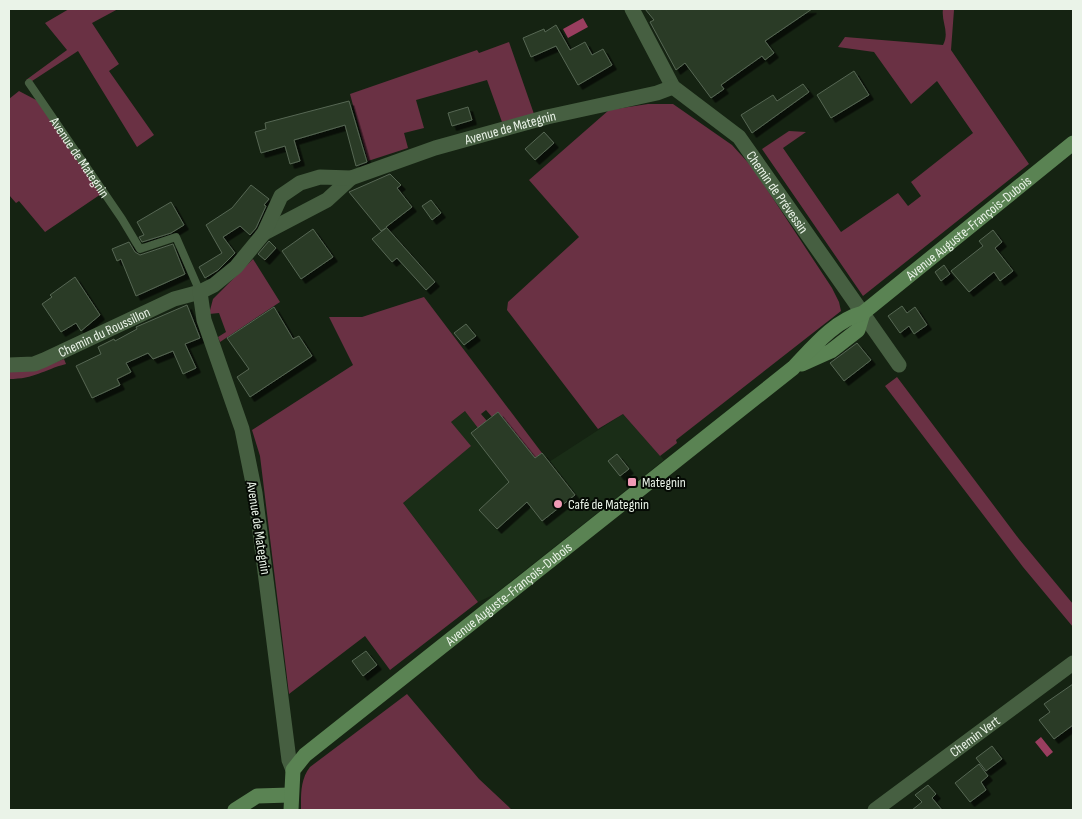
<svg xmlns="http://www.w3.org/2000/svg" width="1082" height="819" font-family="'Sofia Sans Condensed',sans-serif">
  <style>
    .built { fill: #1a2d17 }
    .green { fill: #6a3144 }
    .water { fill: #993e5f }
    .building { fill: #2a3a27; stroke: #566753; filter: url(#shadow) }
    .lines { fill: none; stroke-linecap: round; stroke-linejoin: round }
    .lane { stroke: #465f41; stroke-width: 8 }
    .street { stroke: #465f41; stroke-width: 15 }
    .secondary { stroke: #5a8353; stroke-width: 15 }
    .poi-dot { fill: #f09ab5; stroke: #050a04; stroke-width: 2 }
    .labels { text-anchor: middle; stroke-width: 4; stroke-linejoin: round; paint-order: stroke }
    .street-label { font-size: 14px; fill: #eaf3e8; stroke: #050a04 }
    .poi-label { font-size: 14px; fill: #eaf3e8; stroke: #050a04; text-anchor: start }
  </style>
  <defs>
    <filter id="shadow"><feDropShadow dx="4.5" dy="4.5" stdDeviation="0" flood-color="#0009"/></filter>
  </defs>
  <rect width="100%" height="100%" fill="#152312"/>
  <path class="built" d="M465,411L487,421L498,412L534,458L542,453L549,462L623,414L664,460L495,594L478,602L403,503L470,446L450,423Z"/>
  <path class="green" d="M69,9H118L92,23L119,64L109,71L154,135L137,147L78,51L29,83L26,80L67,50L45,23Z
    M943,9L954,10L951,50L1029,164L863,296L762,149L789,131L806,132L783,148L841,232L898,193L908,206L921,196L911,182L973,133L937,81L911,104L874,52L838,47L845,37L943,45C950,32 941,22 943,9Z
    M509,42L534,114L502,122L487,80L416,100L424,128L404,133L408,148L368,161L350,94L477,50L479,53Z
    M19,91L38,101L101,194L45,232L19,201L16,203L9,195V99Z
    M648,104H673L732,145L753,168L832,288L839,302L841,311L676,440L677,443L660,456L623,414L598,429L507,310L508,302L579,237L529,180L609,110Z
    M253,259L280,302L220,342L218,337L226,332L219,313L209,314L213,299Z
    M424,297L542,453L535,458L498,412L492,417L486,410L481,414L487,421L478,428L465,411L451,422L471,446L403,503L478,602L390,670L365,636L289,694L260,456L252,430L353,365L329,317H362Z
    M64,359L66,364C43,370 35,379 9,379V371L35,370Z
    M897,377L1019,539L1073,604V627L1023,567L885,386Z
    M407,694L479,779L512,810H301C301,795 300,780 310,767Z"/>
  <path class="water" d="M583,18L588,27L568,38L563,29Z
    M1041,737L1053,752L1047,757L1035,742Z"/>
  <path class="building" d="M645,9H812L765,41L774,53L765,60L762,56L721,85L724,89L711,98L685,63L676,70L650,22L654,20Z
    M556,25L570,50L585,42L592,55L603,49L612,65L578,85L556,46L531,57L523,38L544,29L545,32Z
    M854,71L869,95L831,118L817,95Z
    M803,84L809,92L752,133L741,115L773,95L777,101Z
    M349,101L367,162L356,166L345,125L294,140L300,161L290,164L285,146L261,153L255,132L266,129L265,123Z
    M468,107L472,120L452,126L448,113Z
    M544,132L554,143L535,160L525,149Z
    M390,174L401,185L397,188L412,207L386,227L435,282L426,290L397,258L392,262L372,239L386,228L381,231L349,192Z
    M251,185L269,199L264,205L266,206L256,228L250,235L240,226L223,237L235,253L218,270L205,278L199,267L222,253L206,225L232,208Z
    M431,200L441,213L432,220L422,206Z
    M171,202L184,225L171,233L142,242L139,237L144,235L137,222Z
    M313,229L333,257L301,279L282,251Z
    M993,230L1002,242L995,248L1013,271L1000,281L994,272L969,292L951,271L983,246L979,241Z
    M269,241L276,248L265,260L258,254Z
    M129,242L135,252L140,255L173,244L185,274L136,296L121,259L117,261L112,249Z
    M944,265L950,274L941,281L935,272Z
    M75,277L100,315L81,331L76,323L61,332L42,304L52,297L50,295Z
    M187,305L200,338L185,344L196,368L183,374L173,351L153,359L148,353L126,363L131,372L117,379L120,385L92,398L76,366L101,354L98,347L114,339L115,341L137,329L136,327Z
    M902,306L907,313L915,307L927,325L914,334L909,326L900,333L888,316Z
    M274,307L293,339L299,336L312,356L250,397L237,377L249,369L227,338Z
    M466,324L476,336L464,345L454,333Z
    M857,343L871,360L844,381L830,363Z
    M498,412L535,458L542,453L575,495L542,521L527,502L497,529L479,510L509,482L471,433Z
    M617,454L629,469L620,476L608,461Z
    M366,651L377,665L363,676L352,661Z
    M1073,684V725L1054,739L1039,720L1050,712L1044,704Z
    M992,746L1002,759L986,771L976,758Z
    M979,764L988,776L981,782L986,790L970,802L955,783Z
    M928,785L936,794L932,798L942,810H912L922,802L915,795Z"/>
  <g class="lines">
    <path class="lane" id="s1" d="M29,83L122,219L140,249L176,237L200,292"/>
    <g class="street">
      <path id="s2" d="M632,9L673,87L739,137L899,365"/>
      <path d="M264,233L327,200L351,178"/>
      <path id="s3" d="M9,365L34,364L44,360L174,299L200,292"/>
      <path id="s4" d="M293,770L289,760L255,493L242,429L204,320L200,292L214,285L236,267L264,233L281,196L300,183L320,177L351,178L435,148L547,117L657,93L673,87"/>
      <path id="s5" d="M875,810L1073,663"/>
    </g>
    <g class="secondary">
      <path d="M802,364L831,351L858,330L863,313"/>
      <path d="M235,810L257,796L290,795"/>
      <path id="s6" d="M291,810L293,770L305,755L793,368C813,347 835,320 863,313L1073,143"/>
    </g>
  </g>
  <g class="poi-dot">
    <rect x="627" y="477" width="10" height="10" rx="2.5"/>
    <circle cx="558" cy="504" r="5"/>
  </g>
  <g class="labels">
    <g class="street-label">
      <text dy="5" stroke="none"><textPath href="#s4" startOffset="860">Avenue de Mategnin</textPath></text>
      <text dy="5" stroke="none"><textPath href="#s1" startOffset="90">Avenue de Mategnin</textPath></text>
      <text dy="5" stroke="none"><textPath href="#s2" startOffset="238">Chemin de Prévessin</textPath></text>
      <text dy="5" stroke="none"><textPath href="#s6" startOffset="908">Avenue Auguste-François-Dubois</textPath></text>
      <text dy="5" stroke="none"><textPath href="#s3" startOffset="102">Chemin du Roussillon</textPath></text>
      <text transform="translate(259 528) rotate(81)" y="5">Avenue de Mategnin</text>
      <text dy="5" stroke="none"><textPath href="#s6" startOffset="319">Avenue Auguste-François-Dubois</textPath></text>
      <text dy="5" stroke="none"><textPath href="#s5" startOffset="124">Chemin Vert</textPath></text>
    </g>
    <g class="poi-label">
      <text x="642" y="487">Mategnin</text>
      <text x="568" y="509">Café de Mategnin</text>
    </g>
  </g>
  <rect width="1082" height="819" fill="none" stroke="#eaf3e8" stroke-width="20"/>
</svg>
